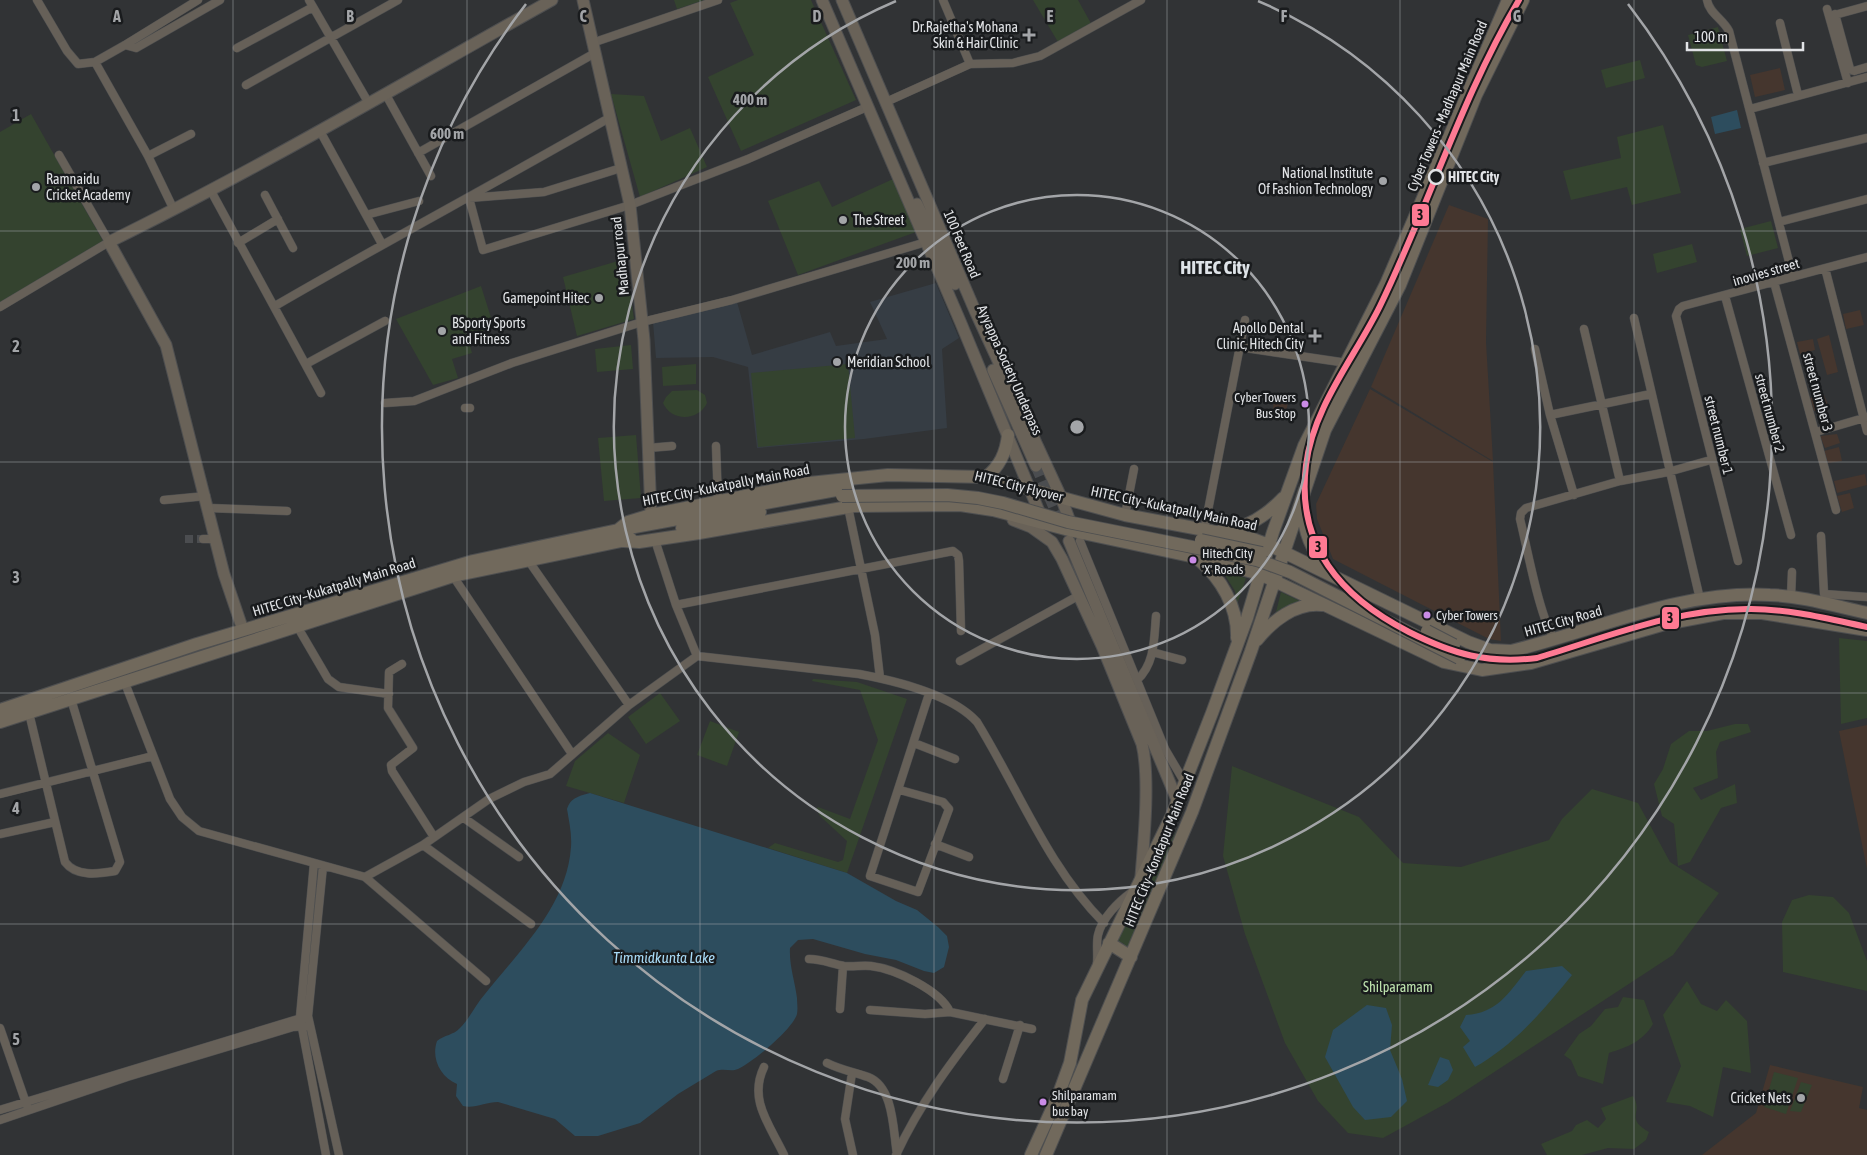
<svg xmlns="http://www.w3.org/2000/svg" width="1867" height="1155" font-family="'Asap Condensed',sans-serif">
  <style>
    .commercial { fill: #45362e }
    .built { fill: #363d44 }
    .green { fill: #34432f }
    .water { fill: #2d4d5e }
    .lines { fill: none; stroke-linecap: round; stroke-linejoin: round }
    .street-tunnel { stroke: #4b4d50; stroke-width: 8; stroke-dasharray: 8 4; stroke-linecap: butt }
    .secondary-tunnel { stroke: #4b4d50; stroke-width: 11; stroke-dasharray: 11 5.5; stroke-linecap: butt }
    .street-casing { stroke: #4e4f50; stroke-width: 9 }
    .secondary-casing { stroke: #4e4f50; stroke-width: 13 }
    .primary-casing { stroke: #4e4f50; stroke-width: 14 }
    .street { stroke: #666058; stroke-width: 8 }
    .secondary { stroke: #696258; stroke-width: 11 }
    .primary { stroke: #71695c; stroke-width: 12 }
    .rail { stroke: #716e6b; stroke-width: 2.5 }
    .primary-bridge-casing { stroke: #4e4f50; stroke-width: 14; stroke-linecap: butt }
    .primary-bridge { stroke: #71695c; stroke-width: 12 }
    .metro-1-casing { stroke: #191b1d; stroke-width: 10 }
    .metro-1 { stroke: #fe7a93; stroke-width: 6 }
    .grid { fill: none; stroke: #a3a5a8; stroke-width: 1; stroke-opacity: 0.55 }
    .ring { fill: none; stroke: #a3a5a8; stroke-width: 2.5 }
    .poi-dot { fill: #a3a5a8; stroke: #191b1d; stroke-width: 2 }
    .stop-dot { fill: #191b1d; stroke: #e1e3e6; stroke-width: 2.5 }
    .bus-dot { fill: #ca8be6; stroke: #191b1d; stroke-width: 2 }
    .labels { text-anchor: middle; stroke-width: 5; stroke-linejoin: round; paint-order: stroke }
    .bus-label { font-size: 13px; fill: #e1e3e6; stroke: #191b1d; text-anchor: start }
    .poi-label { font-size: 14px; fill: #e1e3e6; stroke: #191b1d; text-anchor: end }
    .street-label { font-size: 14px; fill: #e1e3e6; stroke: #191b1d }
    .stop-label { font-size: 14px; font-weight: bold; fill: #e1e3e6; stroke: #191b1d; text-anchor: start }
    .park-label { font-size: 14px; fill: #bee3ae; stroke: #191b1d }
    .water-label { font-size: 15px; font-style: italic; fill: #a9dbf7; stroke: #191b1d }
    .district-label { font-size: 19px; font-weight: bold; fill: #dee3e8; stroke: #191b1d }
    .grid-label { font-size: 16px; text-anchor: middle; font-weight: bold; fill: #a3a5a8; stroke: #191b1d; stroke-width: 5; stroke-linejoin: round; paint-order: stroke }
    .centre { fill: #a3a5a8; stroke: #191b1d; stroke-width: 2.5 }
    .ring-label { font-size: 15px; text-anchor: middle; font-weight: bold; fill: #a3a5a8; stroke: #191b1d; stroke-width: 5; stroke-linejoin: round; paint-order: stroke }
    .line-badge { stroke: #191b1d; stroke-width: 2 }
    .pale-badge-label { font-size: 14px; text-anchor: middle; font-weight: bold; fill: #111 }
  </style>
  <rect width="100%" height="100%" fill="#313335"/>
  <path class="commercial" d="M1780,68L1785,90L1755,97L1750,75Z
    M1449,205L1488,219L1486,342L1493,461L1371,387Z
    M1860,310L1864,325L1846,329L1843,314Z
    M1829,335L1838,372L1827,375L1817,339Z
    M1813,339L1815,350L1800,354L1797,342Z
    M1370,389L1493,462L1501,641L1489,639L1333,559L1317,519L1316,504Z
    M1824,395L1829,407L1814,411L1810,398Z
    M1274,396L1289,398L1286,412L1273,411Z
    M1837,434L1840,443L1825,448L1820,436Z
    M1839,447L1842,461L1828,463L1824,451Z
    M1865,474L1867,485L1837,493L1834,481Z
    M1850,493L1854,508L1842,512L1837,496Z
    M1867,725V869L1839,731Z
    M1770,1065L1863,1087L1859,1108L1867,1110V1155H1702L1756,1113Z"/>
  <path class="built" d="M936,283L959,338L942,349L947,428L864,439L757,448L748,367L713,357L656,358L653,322L737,302L752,355L830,332L836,346L887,339L870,302Z"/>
  <path class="green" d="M674,0H704L677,9Z
    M738,0H811L856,100L741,151L708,77L754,55L730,3Z
    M1033,0H1078L1093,27L1061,47Z
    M1718,27L1727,61L1702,67L1696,65L1688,35Z
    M1640,60L1645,78L1606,88L1601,70Z
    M611,94L644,96L661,141L690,128L707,167L640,197Z
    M31,114L103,241L0,303V132Z
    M1663,125L1681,193L1632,205L1627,187L1571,200L1563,171L1621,158L1617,137Z
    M893,179L916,232L798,275L768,201L819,181L832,207Z
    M1771,221L1778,248L1747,256L1740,229Z
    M1692,244L1697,262L1657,273L1653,254Z
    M625,259L634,319L577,336L563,277Z
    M481,286L494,327L467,336L472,353L452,359L458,378L433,385L396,319Z
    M631,345L633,369L597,372L595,349Z
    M696,364V384L663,386L662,367Z
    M848,364L855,438L758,447L751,373Z
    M697,390L705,395L707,403C699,421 671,422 663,403L666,397L672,391Z
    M636,435L641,498L604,501L598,438Z
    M1223,572L1246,578L1237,604L1235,591Z
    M1281,592L1302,602L1275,616Z
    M1839,638L1867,641V718L1841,724Z
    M813,679L857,682L907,699L847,873L768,848L775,843L838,862L843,860L847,841L820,816L816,809L818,807L850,819L878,740L860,690L812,681Z
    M660,693L680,721L646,744L628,717Z
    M710,721L739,732L727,766L697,755Z
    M1735,724H1748L1751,732L1720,742L1716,752L1718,778L1693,788L1701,800L1735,784L1737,803L1721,808L1690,862L1678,866L1674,824L1662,816L1654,784L1663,769L1671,744L1689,731H1707Z
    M608,733L640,755L624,803L566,786L575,761Z
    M1232,766L1359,817L1403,863L1461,867L1549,840L1562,819L1592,789L1638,803L1670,862L1719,893L1673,955L1447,1103L1383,1138L1348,1133L1318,1101L1285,1043L1245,934L1223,856Z
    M1179,826L1127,950L1123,943L1114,942Z
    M1809,895L1833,897L1849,913L1867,961V991L1783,972L1782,922L1792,900Z
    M1687,981L1701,1004L1717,1011L1726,1000L1747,1021L1751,1073L1723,1067L1713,1117L1690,1106L1666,1102L1681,1066L1663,1015Z
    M1623,997L1644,1000L1653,1024C1643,1041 1628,1047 1609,1053L1603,1084L1578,1076L1571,1060L1564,1055L1579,1034L1591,1026L1605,1009L1618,1007Z
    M1774,1072L1798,1078L1786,1114L1764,1107Z
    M1801,1082L1812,1085L1801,1112L1790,1111Z
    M1633,1096C1644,1113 1624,1118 1649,1132L1646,1140L1634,1149L1608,1148L1582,1155H1547L1541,1144L1572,1131L1576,1125L1587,1120L1598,1128L1606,1119L1601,1108Z"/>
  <path class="water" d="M1737,110L1741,128L1715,134L1711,117Z
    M590,793L847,873L896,901L917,910L938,927L947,936L949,947L944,967L934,973L924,971L896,960L865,954L813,939L798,940L790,948C789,966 795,981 797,998C797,1002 798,1009 797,1014C793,1029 753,1062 738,1069C731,1072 724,1068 716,1071L678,1094L640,1123L598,1136H575L555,1119L498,1102C486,1102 474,1109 463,1106L456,1096L457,1084C440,1077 431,1058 437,1041C444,1035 454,1035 460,1028C470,1018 476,1004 485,994C519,951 567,906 571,847C572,834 569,821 567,809C571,797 580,796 590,793Z
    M1562,966L1572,975C1544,1010 1514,1045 1475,1067L1463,1047L1470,1041L1460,1027L1466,1015C1497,1013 1508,994 1526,971Z
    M1367,1005L1386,1008L1392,1025L1390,1050L1402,1079L1407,1101L1391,1117L1365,1120L1353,1107L1325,1057L1333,1030Z
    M1440,1057L1449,1060L1453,1070L1448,1080L1438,1087L1428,1085Z"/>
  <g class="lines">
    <path class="street-tunnel" d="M185,539H203"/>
    <path class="secondary-tunnel" d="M1036,466L1062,526"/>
    <defs>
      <path id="street" d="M37,0L67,51L78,64L95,62L125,45L136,48L220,0
        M309,0L368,102
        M943,0L970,64
        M1707,0C1709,13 1723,19 1729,31L1793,277
        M1827,9L1848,83
        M1835,14L1850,69L1854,71L1867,67
        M1831,16L1867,6
        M1780,23L1798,95
        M592,43L718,0
        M125,45L198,0
        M237,48L313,7
        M95,62L148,156L174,210
        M246,85L398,0
        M385,93L431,176
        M886,102L970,64L1013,63L1040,56L1141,0
        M1750,109L1867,77
        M320,131L382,244
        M418,153L595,53
        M148,156L191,134
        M1763,163L1867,138
        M621,168L544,192L469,198L483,250L630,205L748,159L867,107
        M211,191L321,393
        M265,195L293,248
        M366,215L419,201
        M1779,222L1867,199
        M238,243L278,219
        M1825,268L1867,431
        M1774,282L1836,510
        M1725,296L1791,535
        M275,306C385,242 498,182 609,118
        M0,307L109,242L59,155
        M1634,318L1700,599
        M1584,329L1620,481
        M1239,347L1347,363
        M1535,349L1550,415L1574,495
        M306,364L385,321
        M385,403L414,401L512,363L642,322L732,300L926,242
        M465,408H470
        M1550,415L1651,394
        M1816,432L1867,417
        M716,446L718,501
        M648,448L672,446
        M164,500L206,496
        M848,507L875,635L880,678
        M209,508L287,511
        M1125,515L1134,469
        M1204,531L1245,320
        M1821,536L1824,594L1867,597
        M203,539H216
        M655,540L676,605L697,656
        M1080,541L1165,749L1185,783
        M528,560L629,705
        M1738,561L1676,316L1679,309L1683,306L1867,257
        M453,576L572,754
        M1791,597L1792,572
        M676,605L953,551L958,555L959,561L961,631
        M297,626L328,679L339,687L389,694
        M1555,640C1540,620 1527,547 1520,519L1521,513L1526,508L1620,481L1668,472L1707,461
        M1152,652L1182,660
        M960,661L1078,596
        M402,664L389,672L388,708L413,748L391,765L392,771L434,837
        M1137,680C1155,664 1154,639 1156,616
        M125,683L170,799L182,817L199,831L365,877L486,981
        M29,713L65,862C76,877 98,874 115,871L120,862L71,699
        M914,743L955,759
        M900,790L943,802L949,809L918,892L870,876L929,694
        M0,794L153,756
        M464,818L519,857
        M0,834L55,822
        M935,844L969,857
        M423,845L531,924
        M314,863L300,1017L326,1155
        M323,866L308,1016L339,1155
        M365,877L423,845L489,799L524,782L550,774L629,705L697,656L859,674C896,681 952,694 977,722C1019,790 1047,866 1104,923
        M809,959C822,959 832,964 844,966C853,967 862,965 871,966C895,969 940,990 950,1012
        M1097,963C1098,954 1096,943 1098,935C1102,918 1118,902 1132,892
        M840,1009L843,966
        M870,1010L925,1014L950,1012L1032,1029
        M0,1028L27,1106
        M827,1063C841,1070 854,1072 868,1077C894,1087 893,1130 897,1154
        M764,1067C748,1100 770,1125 784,1155
        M852,1073L845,1119L853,1155
        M1003,1079L1020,1025
        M0,1110L308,1016
        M0,1120L127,1077L293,1027L309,1026
        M896,1155C919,1105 951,1062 985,1019"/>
      <path id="secondary" d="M583,0L630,205L644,340L651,515
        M822,0L960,321L1043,521
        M842,0L976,313L1061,497L1073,530
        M917,204L955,284
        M993,370L1036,466
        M1013,520L1031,527L1052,542L1062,559L1102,646L1142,744C1150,777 1144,840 1141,876
        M1069,541L1177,800
        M243,630L224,574L166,345L109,242C260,168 405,82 552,0"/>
      <path id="primary" d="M986,477C1000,466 1006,453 1008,435
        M1303,506C1303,531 1311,551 1328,569
        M682,528L760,512
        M618,530L628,522L651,515L809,483L888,475L986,477L1125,515L1253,539L1269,545L1468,642L1490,650L1511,651C1597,630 1680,590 1770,595C1803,596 1835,606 1867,613
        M1221,531C1246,529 1266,516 1283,498
        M624,541L639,542L699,533L854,506L960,505L993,510L1073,531L1195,557L1260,574L1444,662L1482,670L1531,663L1665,624L1723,613H1762L1867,630
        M1198,559C1221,578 1238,607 1237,638
        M1257,640C1272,621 1296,602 1322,605
        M0,710L197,644L473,561L618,530L847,488
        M0,722L453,576L631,539
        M1109,943L1131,957
        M1031,1155L1058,1096L1070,1063L1082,1000L1172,815L1212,713L1247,618L1273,532L1304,446L1386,284L1508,0
        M1046,1155L1192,812L1251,651L1325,430L1400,285L1476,95L1523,0"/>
    </defs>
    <use href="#street" class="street-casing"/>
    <use href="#secondary" class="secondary-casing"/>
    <use href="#primary" class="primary-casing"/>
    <use href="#street" class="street"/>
    <use href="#secondary" class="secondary"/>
    <use href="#primary" class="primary"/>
    <path class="rail" d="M1572,643L1631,630"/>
    <defs>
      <path id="primary-bridge" d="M842,496L947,495L978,498L1003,503L1068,522L1257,560L1290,572L1459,658
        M1201,540L1262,553
        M1427,631L1454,645"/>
    </defs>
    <use href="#primary-bridge" class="primary-bridge-casing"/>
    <use href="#primary-bridge" class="primary-bridge"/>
    <defs>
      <path id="metro-1" d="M1519,0C1462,96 1429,205 1380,306C1355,357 1313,407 1306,465C1296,546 1341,597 1409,632C1453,654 1487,664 1537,658C1607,637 1677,608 1751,609C1790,609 1829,619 1867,627"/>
    </defs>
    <use href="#metro-1" class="metro-1-casing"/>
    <use href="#metro-1" class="metro-1"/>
  </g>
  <path class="grid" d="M233,0V1155M467,0V1155M700,0V1155M934,0V1155M1167,0V1155M1400,0V1155M1634,0V1155M0,231H1867M0,462H1867M0,693H1867M0,924H1867"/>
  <g class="ring">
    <circle cx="1077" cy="427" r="232"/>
    <path d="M1258 1A463 463 0 1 1 896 1"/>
    <path d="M1628 4A695 695 0 1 1 526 4"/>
  </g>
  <g class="poi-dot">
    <path d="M1026.5 27.5h5v5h5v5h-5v5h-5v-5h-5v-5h5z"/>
    <circle cx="1383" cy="181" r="5"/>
    <circle cx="36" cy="187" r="5"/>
    <circle cx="843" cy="220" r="5"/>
    <circle cx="599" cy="298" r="5"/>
    <circle cx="442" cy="331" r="5"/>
    <path d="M1312.5 328.5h5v5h5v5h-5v5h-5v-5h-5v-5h5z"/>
    <circle cx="837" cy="362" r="5"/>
    <circle cx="1801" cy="1098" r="5"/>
  </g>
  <circle class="stop-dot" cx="1436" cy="177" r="7"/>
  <g class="bus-dot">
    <circle cx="1305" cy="404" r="4.5"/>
    <circle cx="1193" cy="560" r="4.5"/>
    <circle cx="1427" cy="615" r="4.5"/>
    <circle cx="1043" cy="1102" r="4.5"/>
  </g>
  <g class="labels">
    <g class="bus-label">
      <text x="1296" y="402" text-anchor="end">Cyber Towers<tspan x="1296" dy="16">Bus Stop</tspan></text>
      <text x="1202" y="558">Hitech City<tspan x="1202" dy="16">'X' Roads</tspan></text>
      <text x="1436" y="620">Cyber Towers</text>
      <text x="1052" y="1100">Shilparamam<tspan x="1052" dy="16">bus bay</tspan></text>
    </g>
    <g class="poi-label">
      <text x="1018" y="32">Dr.Rajetha's Mohana<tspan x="1018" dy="16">Skin &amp; Hair Clinic</tspan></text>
      <text x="1373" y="178">National Institute<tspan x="1373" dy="16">Of Fashion Technology</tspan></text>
      <text x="46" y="184" text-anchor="start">Ramnaidu<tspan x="46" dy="16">Cricket Academy</tspan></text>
      <text x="853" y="225" text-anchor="start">The Street</text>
      <text x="589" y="303">Gamepoint Hitec</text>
      <text x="452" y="328" text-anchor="start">BSporty Sports<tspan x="452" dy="16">and Fitness</tspan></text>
      <text x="1304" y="333">Apollo Dental<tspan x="1304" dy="16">Clinic, Hitech City</tspan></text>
      <text x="847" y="367" text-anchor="start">Meridian School</text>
      <text x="1791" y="1103">Cricket Nets</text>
    </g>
    <g class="street-label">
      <text transform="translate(1447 106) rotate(-67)" y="5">Cyber Towers - Madhapur Main Road</text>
      <text transform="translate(962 244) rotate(67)" y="5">100 Feet Road</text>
      <text transform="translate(620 256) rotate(-96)" y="5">Madhapur road</text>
      <text transform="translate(1766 272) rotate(-16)" y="5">inovies street</text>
      <text transform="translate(1010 370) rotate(66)" y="5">Ayyappa Society Underpass</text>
      <text transform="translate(1818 392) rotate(75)" y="5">street number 3</text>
      <text transform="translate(1770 413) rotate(75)" y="5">street number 2</text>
      <text transform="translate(1719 435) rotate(76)" y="5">street number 1</text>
      <text transform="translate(726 485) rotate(-11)" y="5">HITEC City–Kukatpally Main Road</text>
      <text transform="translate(1019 486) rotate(14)" y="5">HITEC City Flyover</text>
      <text transform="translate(1174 508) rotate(12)" y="5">HITEC City–Kukatpally Main Road</text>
      <text transform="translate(334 587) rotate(-17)" y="5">HITEC City–Kukatpally Main Road</text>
      <text transform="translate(1563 621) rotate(-16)" y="5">HITEC City Road</text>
      <text transform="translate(1159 850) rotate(-68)" y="5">HITEC City–Kondapur Main Road</text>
    </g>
    <g class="stop-label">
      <text x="1448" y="182">HITEC City</text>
    </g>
    <g class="park-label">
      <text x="1398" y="992">Shilparamam</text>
    </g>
    <g class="water-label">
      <text x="664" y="963">Timmidkunta Lake</text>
    </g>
    <g class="district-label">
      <text x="1215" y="274">HITEC City</text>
    </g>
  </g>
  <g class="grid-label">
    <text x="117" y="22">A</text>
    <text x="350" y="22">B</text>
    <text x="583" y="22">C</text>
    <text x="817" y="22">D</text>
    <text x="1050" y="22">E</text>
    <text x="1284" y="22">F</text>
    <text x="1517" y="22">G</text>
    <text x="16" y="121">1</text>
    <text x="16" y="352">2</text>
    <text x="16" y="583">3</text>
    <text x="16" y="814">4</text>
    <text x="16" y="1045">5</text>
  </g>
  <circle cx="1077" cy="427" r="8" class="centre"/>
  <g class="ring-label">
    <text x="750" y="105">400 m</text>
    <text x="447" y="139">600 m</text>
    <text x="913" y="268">200 m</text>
  </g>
  <g class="line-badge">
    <rect x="1411" y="203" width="19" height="24" rx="5" fill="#fe7a93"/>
    <rect x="1308" y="535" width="20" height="24" rx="5" fill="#fe7a93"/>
    <rect x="1661" y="606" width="19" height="24" rx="5" fill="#fe7a93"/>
  </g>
  <g class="pale-badge-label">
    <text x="1420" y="220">3</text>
    <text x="1318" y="552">3</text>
    <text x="1670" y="623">3</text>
  </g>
  <path d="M1687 42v8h116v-8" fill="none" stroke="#e1e3e6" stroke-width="2.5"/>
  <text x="1694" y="42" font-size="15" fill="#e1e3e6" stroke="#191b1d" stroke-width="4" paint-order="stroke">100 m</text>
</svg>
